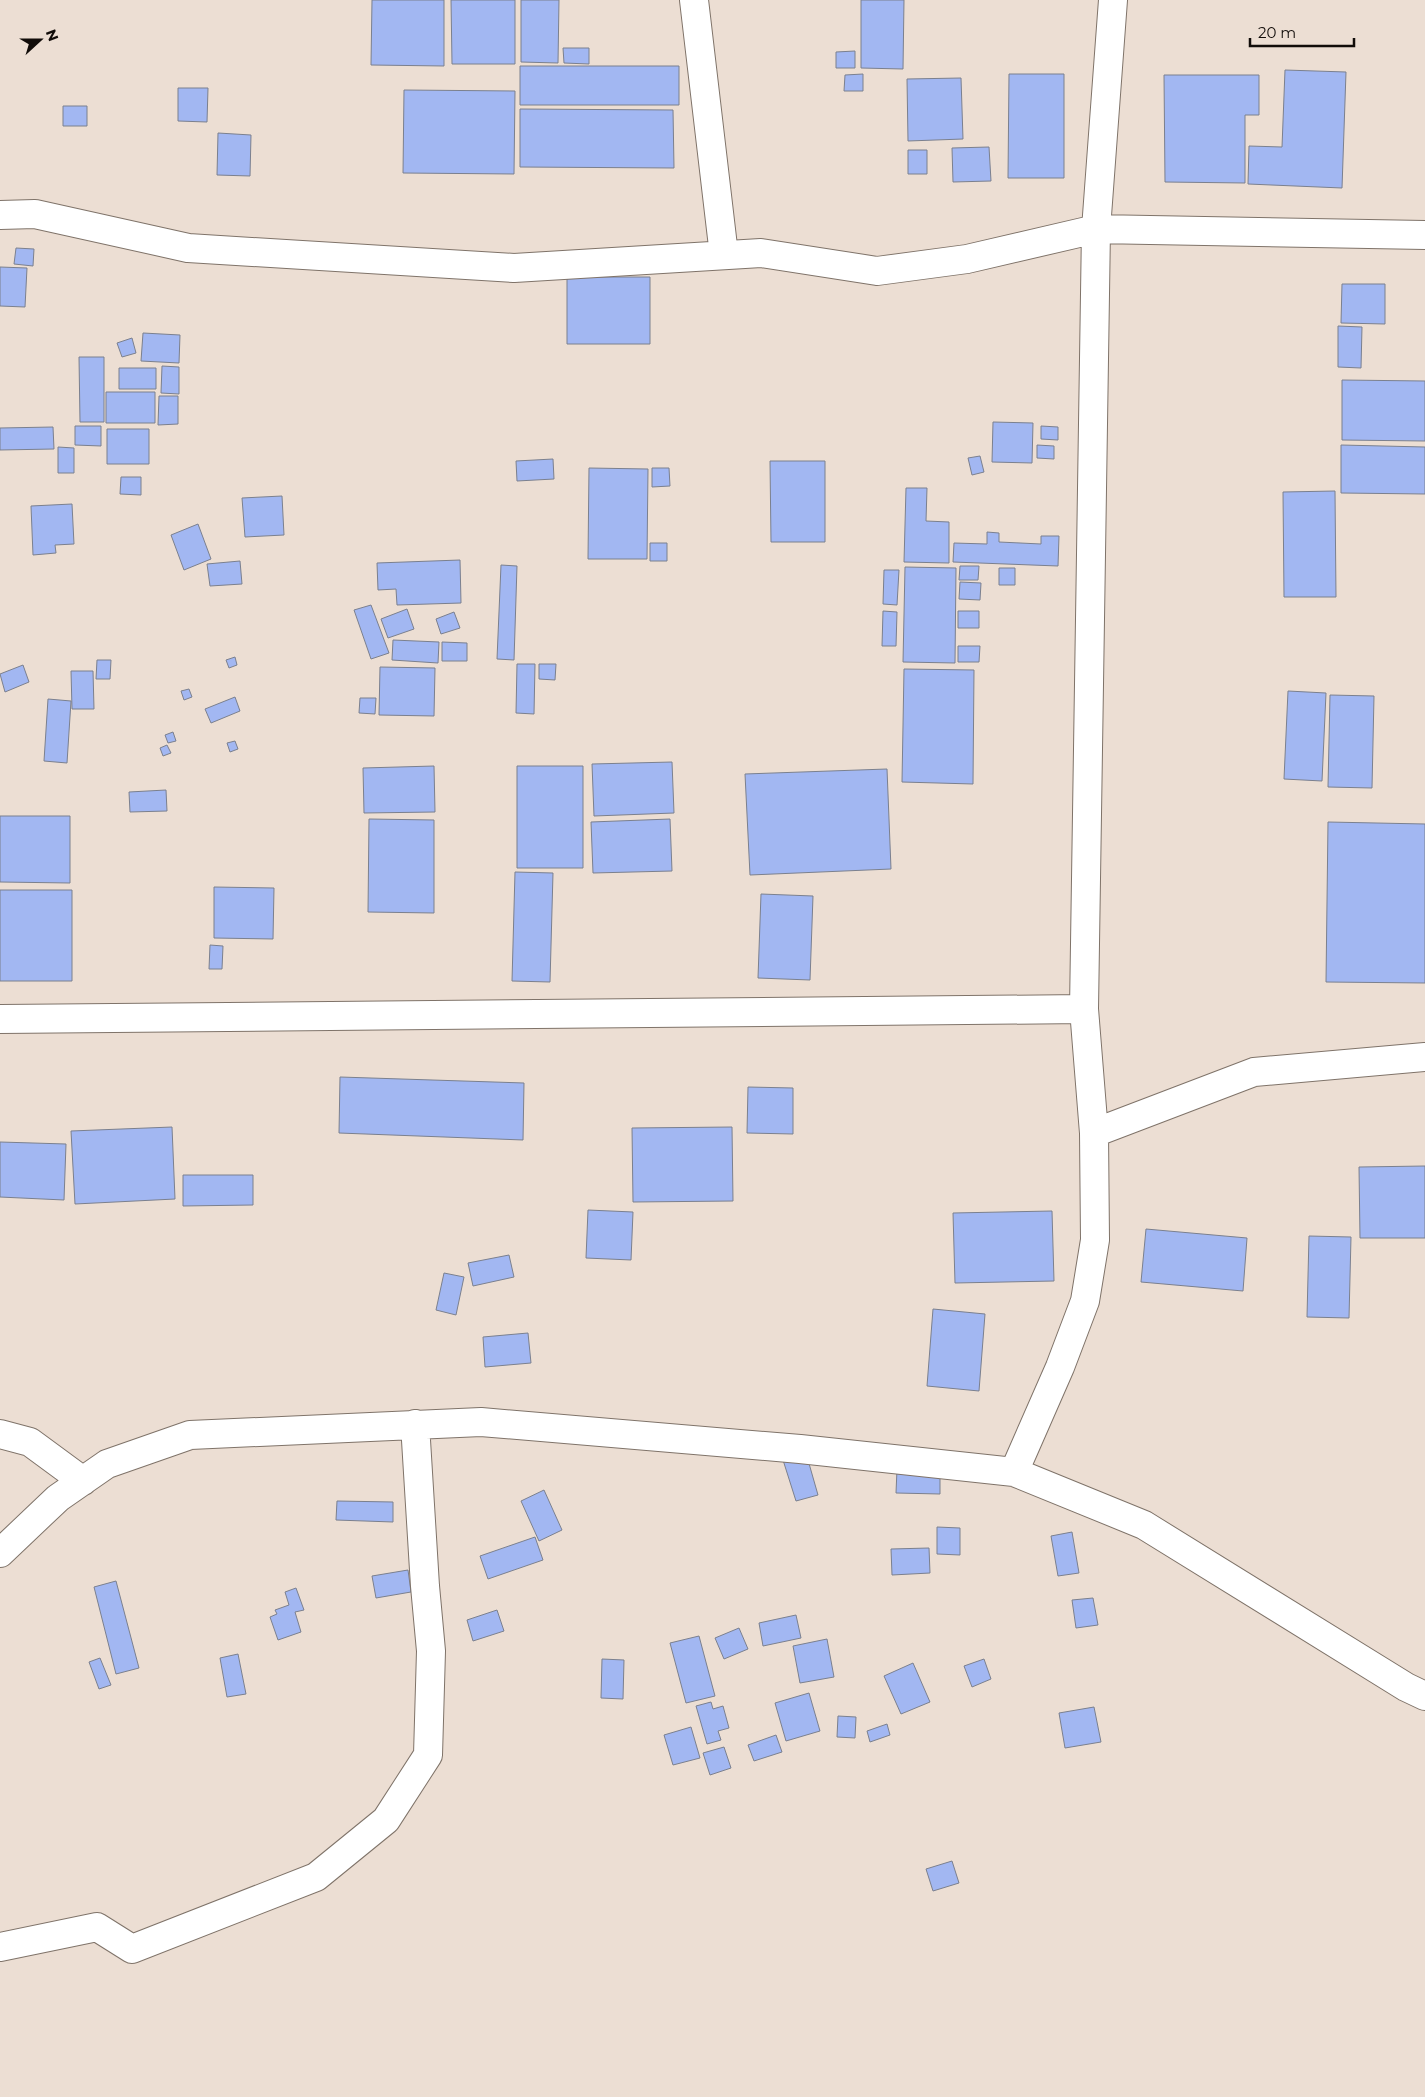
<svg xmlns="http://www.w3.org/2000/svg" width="1425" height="2097" font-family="Montserrat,sans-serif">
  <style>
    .building { fill: #a2b7f2; stroke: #7b808e }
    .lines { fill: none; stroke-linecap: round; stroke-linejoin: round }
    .minor-casing { stroke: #7f7369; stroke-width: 30 }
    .minor { stroke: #fff; stroke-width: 28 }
  </style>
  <rect width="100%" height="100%" fill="#ecded3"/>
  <path class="building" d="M372,0H444V66L371,65Z
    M451,0H515V64H452Z
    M521,0H559L558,63L521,62Z
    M861,0H904L903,69L861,68Z
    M563,48H589V64L564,63Z
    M855,51V68H836V52Z
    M520,66H679V105H520Z
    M1285,70L1346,72L1342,188L1248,184L1249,146L1282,147Z
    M863,74V91H844L845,75Z
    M1009,74H1064V178H1008Z
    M1164,75H1259V115H1245V183L1165,182Z
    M961,78L963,139L908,141L907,79Z
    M178,88H208L207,122L178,121Z
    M404,90L515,91L514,174L403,173Z
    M63,106H87V126H63Z
    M520,109L673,110L674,168L520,167Z
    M218,133L251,135L250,176L217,175Z
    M989,147L991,181L953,182L952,148Z
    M908,150H927V174H908Z
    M16,248L34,249L33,266L14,264Z
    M0,267L27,268L25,307L0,306Z
    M567,277H650V344H567Z
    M1342,284H1385V324L1341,323Z
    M1338,326L1362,327L1361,368L1338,367Z
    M143,333L180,335L179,363L141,361Z
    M132,338L136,353L122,357L117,343Z
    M79,357H104V422H80Z
    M162,366L179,367V394L161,393Z
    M119,368H156V389H119Z
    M1342,380L1425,381V441L1342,440Z
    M106,392H155V423H106Z
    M159,396H178V424L158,425Z
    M993,422L1033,423L1032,463L992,462Z
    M75,426H101V446L75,445Z
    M1041,426L1058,427V440L1041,439Z
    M53,427L54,449L0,450V428Z
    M107,429H149V464H107Z
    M1037,445L1054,446V459L1037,458Z
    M1341,445L1425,447V494L1341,493Z
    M58,447L74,448V473H58Z
    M980,456L984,472L972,475L968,458Z
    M553,459L554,479L517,481L516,461Z
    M770,461H825V542H771Z
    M589,468L648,469L647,559H588Z
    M652,468H669L670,486L652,487Z
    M121,477H141V495L120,494Z
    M906,488H927L926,521L949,522V563L904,562Z
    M1335,491L1336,597H1284L1283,492Z
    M282,496L284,535L245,537L242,498Z
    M72,504L74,544L55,545L56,553L33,555L31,506Z
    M198,524L211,559L184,570L171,535Z
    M987,532L999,533V542L1041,544V536H1059L1058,566L953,562L954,543L987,544Z
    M650,543H667V561H650Z
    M460,560L461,603L397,605L396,589L378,590L377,563Z
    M240,561L242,584L210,586L207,564Z
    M501,565L517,566L514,660L497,659Z
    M960,566H979L978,580H959Z
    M905,567L956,568L955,663L903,662Z
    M999,568H1015V585H999Z
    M884,570H899L897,605L883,604Z
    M960,582L981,583L980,600L959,599Z
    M371,605L389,653L371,659L354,610Z
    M407,609L414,629L388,638L381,619Z
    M883,611L897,612L896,646H882Z
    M958,611H979V628H958Z
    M454,612L460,628L441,634L436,619Z
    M393,640L439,642L438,663L392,660Z
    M442,642L467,643V661H442Z
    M958,646H980L979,662H958Z
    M235,657L237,665L229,668L226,660Z
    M97,660H111L110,679H96Z
    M517,664H535L534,714L516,713Z
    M539,664H556L555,680L539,679Z
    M23,665L29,682L5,692L0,674Z
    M380,667L435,668L434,716L379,715Z
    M904,669L974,670L973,784L902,782Z
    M71,671H93L94,709H72Z
    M189,689L192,697L184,700L181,691Z
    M1288,691L1326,693L1322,781L1284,779Z
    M1330,695L1374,696L1372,788L1328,787Z
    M235,697L240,711L211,723L205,709Z
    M360,698H376L375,714L359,713Z
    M48,699L71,701L67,763L44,761Z
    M173,732L176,741L168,743L165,735Z
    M235,741L238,749L230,752L227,743Z
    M167,745L171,753L163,756L160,748Z
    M672,762L674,813L594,816L592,764Z
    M434,766L435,812L364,813L363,768Z
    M517,766H583V868H517Z
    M887,769L891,869L750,875L745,774Z
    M166,790L167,811L130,812L129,792Z
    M0,816H70V883L0,882Z
    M369,819L434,820V913L368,912Z
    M670,819L672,871L593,873L591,822Z
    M1328,822L1425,824V983L1326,982Z
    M515,872L553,873L550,982L512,981Z
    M214,887L274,888L273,939L214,938Z
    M0,890H72V981H0Z
    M761,894L813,896L810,980L758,978Z
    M210,945L223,946L222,969H209Z
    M340,1077L524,1083L523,1140L339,1133Z
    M748,1087L793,1088V1134L747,1133Z
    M172,1127L175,1199L75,1204L71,1131Z
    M732,1127L733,1201L633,1202L632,1128Z
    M0,1142L66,1144L64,1200L0,1197Z
    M1425,1166V1238H1360L1359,1167Z
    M183,1175H253V1205L183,1206Z
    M588,1210L633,1212L631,1260L586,1258Z
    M1052,1211L1054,1281L955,1283L953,1213Z
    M1146,1229L1247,1238L1243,1291L1141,1282Z
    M1309,1236L1351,1237L1349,1318L1307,1317Z
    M509,1255L514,1277L473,1286L468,1263Z
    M444,1273L464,1277L456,1315L436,1310Z
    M933,1309L985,1314L979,1391L927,1386Z
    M528,1333L531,1363L485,1367L483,1337Z
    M806,1453L818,1495L796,1501L783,1460Z
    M897,1469H940V1494L896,1493Z
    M544,1490L562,1530L539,1541L521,1501Z
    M337,1501L393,1502V1522L336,1520Z
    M937,1527L960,1528V1555L937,1554Z
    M1072,1532L1079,1573L1058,1576L1051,1536Z
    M535,1537L543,1560L488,1579L480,1556Z
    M929,1548L930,1573L892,1575L891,1549Z
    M408,1570L411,1592L376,1598L372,1576Z
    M116,1581L139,1668L116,1674L94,1587Z
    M296,1588L304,1610L295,1612L301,1632L278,1640L270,1617L277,1614L275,1610L289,1605L285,1592Z
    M1093,1598L1098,1625L1076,1628L1072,1600Z
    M497,1610L504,1631L473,1641L467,1620Z
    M796,1615L801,1638L763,1646L759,1623Z
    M739,1628L748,1649L724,1659L715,1638Z
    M699,1636L715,1696L686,1703L670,1643Z
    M827,1639L834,1677L800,1683L793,1646Z
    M238,1654L246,1694L227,1697L220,1658Z
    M100,1658L111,1685L99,1689L89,1662Z
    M602,1659L624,1660L623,1699L601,1698Z
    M984,1659L991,1679L972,1687L964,1666Z
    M913,1663L930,1702L901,1714L884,1676Z
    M809,1693L820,1731L786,1741L775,1703Z
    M711,1702L713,1709L723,1706L729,1728L718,1731L721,1740L707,1744L696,1706Z
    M1094,1707L1101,1742L1065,1748L1059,1713Z
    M838,1716L856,1717L855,1738L837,1737Z
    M887,1724L890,1735L870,1742L867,1731Z
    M691,1727L700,1758L673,1765L664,1735Z
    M776,1735L782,1752L754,1761L748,1745Z
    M724,1747L731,1768L710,1775L703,1753Z
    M952,1861L959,1883L933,1891L926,1869Z"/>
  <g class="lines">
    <defs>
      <path id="minor" d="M694,0L724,255
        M1113,0L1096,229L1425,235
        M0,215L35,214L188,248L514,268L761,253L877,271L967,259L1096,229L1084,1009L1094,1133
        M0,1019L1084,1009
        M0,1434L30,1442L83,1481
        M1014,1472L1060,1367L1085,1301L1095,1240L1094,1133L1254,1072L1425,1057
        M0,1553L58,1498L107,1464L190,1435L481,1422L800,1449L1014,1472L1144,1525L1406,1687L1425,1696
        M0,1947L97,1927L132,1949L316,1877L386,1820L428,1755L431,1651L425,1586L415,1424"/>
    </defs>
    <use href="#minor" class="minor-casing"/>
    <use href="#minor" class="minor"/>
  </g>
  <g transform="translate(40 40) rotate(69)" stroke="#ecded3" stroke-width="4" paint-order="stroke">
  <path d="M0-4L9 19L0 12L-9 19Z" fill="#110c09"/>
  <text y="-8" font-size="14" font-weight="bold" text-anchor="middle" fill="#110c09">N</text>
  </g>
  <path d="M1250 38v8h104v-8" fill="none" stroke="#110c09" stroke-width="2.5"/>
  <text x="1258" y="38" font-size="15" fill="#110c09" stroke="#ecded3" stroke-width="4" paint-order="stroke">20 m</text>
</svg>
